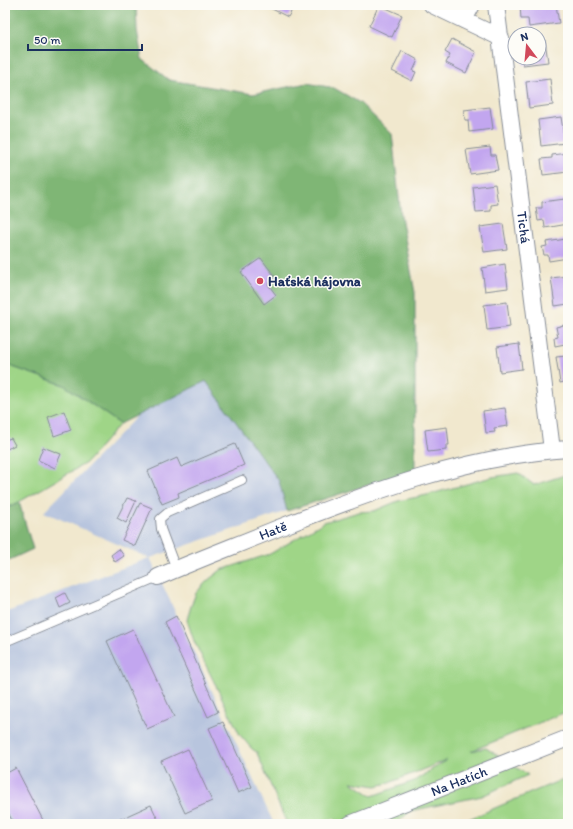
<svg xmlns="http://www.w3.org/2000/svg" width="573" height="829" font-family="Itim,sans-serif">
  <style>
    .industrial { fill: #b8c5de }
    .green { fill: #9fd587; stroke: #5d8272; fill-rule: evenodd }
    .forest { fill: #7fb674; stroke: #4d7269 }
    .building { fill: #c2a6ef }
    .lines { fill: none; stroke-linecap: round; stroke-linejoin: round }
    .lane-casing { stroke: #868c96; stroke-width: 10 }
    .street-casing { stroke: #868c96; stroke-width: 18 }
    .lane { stroke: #fff; stroke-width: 8 }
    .street { stroke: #fff; stroke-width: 16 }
    .poi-dot { fill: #d1495b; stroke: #fdfcf7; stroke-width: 1.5 }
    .labels { text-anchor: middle; stroke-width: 3; stroke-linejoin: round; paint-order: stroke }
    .street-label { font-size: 14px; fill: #1b2f5e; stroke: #fdfcf7 }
    .poi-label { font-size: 14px; font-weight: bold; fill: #1b2f5e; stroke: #fdfcf7; text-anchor: start }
  </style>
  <rect width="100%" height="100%" fill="#fdfcf7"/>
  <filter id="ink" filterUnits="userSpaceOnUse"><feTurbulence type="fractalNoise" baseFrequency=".025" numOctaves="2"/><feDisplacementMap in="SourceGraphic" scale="8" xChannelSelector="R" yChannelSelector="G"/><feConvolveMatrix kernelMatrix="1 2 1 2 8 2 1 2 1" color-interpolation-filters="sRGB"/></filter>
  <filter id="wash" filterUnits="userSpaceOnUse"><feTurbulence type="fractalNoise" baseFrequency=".012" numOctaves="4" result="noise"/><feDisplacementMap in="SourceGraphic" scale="16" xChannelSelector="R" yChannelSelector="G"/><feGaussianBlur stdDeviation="0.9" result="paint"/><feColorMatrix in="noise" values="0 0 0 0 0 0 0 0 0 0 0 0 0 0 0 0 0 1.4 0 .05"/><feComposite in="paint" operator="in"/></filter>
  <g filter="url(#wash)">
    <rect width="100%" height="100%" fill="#f1e8ce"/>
    <path class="industrial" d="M206,381L279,481L287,511L150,558L274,824H5V613L149,558L44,512L139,414Z"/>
    <path class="green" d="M5,366H10L64,385L120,424L86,463L19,502L5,509Z
      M518,473L534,485L568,474V711L471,751L486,748L528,775L482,796L410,811L396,824H338L335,818L316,824H287L257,753H258L252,749L240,735L194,641L187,620L191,606L196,593L207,581L221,570L270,554L324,522L359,512L374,511L398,501L427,495L492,477ZM447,760L414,781L372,796L351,782L376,786L389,783Z
      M568,777V824H459L469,819Z"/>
    <path class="forest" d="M5,5H136L137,30L142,59L169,80L253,94L307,83L334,88L360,103L392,134L401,216L415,293V470L287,511L279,481L206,381L120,424L64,385L10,366H5Z
      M19,502L33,549L5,562V509Z"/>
    <g id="blocks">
      <path class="building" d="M269,5H295L288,17L268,7Z
        M379,5L402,15L392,37L369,26Z
        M520,5H556L559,23L529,27L528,19H521Z
        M452,39L476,52L466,73L446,63L450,55L445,52Z
        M545,40L548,62L523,65L522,58H539V41Z
        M402,51L418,60L413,71L416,72L412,81L392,71Z
        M550,79L553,105L529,108L526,82Z
        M490,107L493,129L469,132L468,120H465L464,110Z
        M561,117L565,143L541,146L538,120Z
        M490,147L491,155H495L498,170L470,174L466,150Z
        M568,153V172L543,175L541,159L552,158V155Z
        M495,184L498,204L491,205V211L476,212L473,187Z
        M565,199L568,224L545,228L544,220L538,221L536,208H542V202Z
        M503,224L507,249L484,252L480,227Z
        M566,239L568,258L549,261L548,255H544L542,247L547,246L546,242Z
        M261,258L276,278L268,284L276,295L264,304L241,272Z
        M505,264L508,288L485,291L482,268Z
        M568,276V304L555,306L551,278Z
        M507,302L510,327L487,330L484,305Z
        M568,324V349L566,350L565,344L555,346L554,338L558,337L556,327Z
        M519,344L522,369L500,372L497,347Z
        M566,356L568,360V381L560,383L556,357Z
        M565,404H568V423H567Z
        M505,408L508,426L494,428L495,432L486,433L483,411Z
        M64,411L71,430L54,436L48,417Z
        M447,427L449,445H446V450L428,452L425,430Z
        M11,438L15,445L5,450V440Z
        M235,444L244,465L178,493L179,497L162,504L148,471L177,458L181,467Z
        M43,447L61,454L55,468L38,460Z
        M127,498L136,501L126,523L117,518Z
        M140,503L152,508L135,546L122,540Z
        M119,549L124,556L115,562L111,555Z
        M65,593L70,603L60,608L56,598Z
        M176,616L218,712L208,717L165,622Z
        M133,629L174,717L147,729L107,641Z
        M223,722L252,787L238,793L209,728Z
        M188,749L212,801L185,813L161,761Z
        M16,768L45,824H14L5,807V774Z
        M151,805L160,824H109Z"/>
    </g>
  </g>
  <g filter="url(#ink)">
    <use href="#blocks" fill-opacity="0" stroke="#868c96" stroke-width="1"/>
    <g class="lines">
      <defs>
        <path id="lane" d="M176,569L161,529L160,519L167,513L242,480
          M5,642L158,577"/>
        <g id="street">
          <path d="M432,5L501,38"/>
          <path id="s1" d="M496,5L552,450"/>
          <path d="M464,20L472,5"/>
          <path id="s2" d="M158,577C197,560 237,545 276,529C370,492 467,456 568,449"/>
          <path id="s3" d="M350,824L568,738"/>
        </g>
      </defs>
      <use href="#lane" class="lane-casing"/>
      <use href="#street" class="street-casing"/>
      <use href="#lane" class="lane"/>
      <use href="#street" class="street"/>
    </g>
  </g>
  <circle class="poi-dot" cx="260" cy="281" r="4"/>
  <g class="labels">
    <g class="street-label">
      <text dy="5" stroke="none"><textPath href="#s1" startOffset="224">Tichá</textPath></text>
      <text dy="5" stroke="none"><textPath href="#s2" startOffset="124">Hatě</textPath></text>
      <text dy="5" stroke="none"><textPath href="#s3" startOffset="117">Na Hatích</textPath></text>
    </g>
    <g class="poi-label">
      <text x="268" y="286">Haťská hájovna</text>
    </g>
  </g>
  <rect width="573" height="829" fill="none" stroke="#fdfcf7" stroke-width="20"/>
  <g transform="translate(527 46) rotate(344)"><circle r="19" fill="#fdfcf7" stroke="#a3aaba"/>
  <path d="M0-3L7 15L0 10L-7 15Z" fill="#d1495b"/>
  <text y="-6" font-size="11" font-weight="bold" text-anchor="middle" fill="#1b2f5e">N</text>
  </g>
  <path d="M28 44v6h114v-6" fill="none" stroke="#1b2f5e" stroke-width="2"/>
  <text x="34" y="44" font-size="12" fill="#1b2f5e" stroke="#fdfcf7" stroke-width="3" paint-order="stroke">50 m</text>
</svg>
